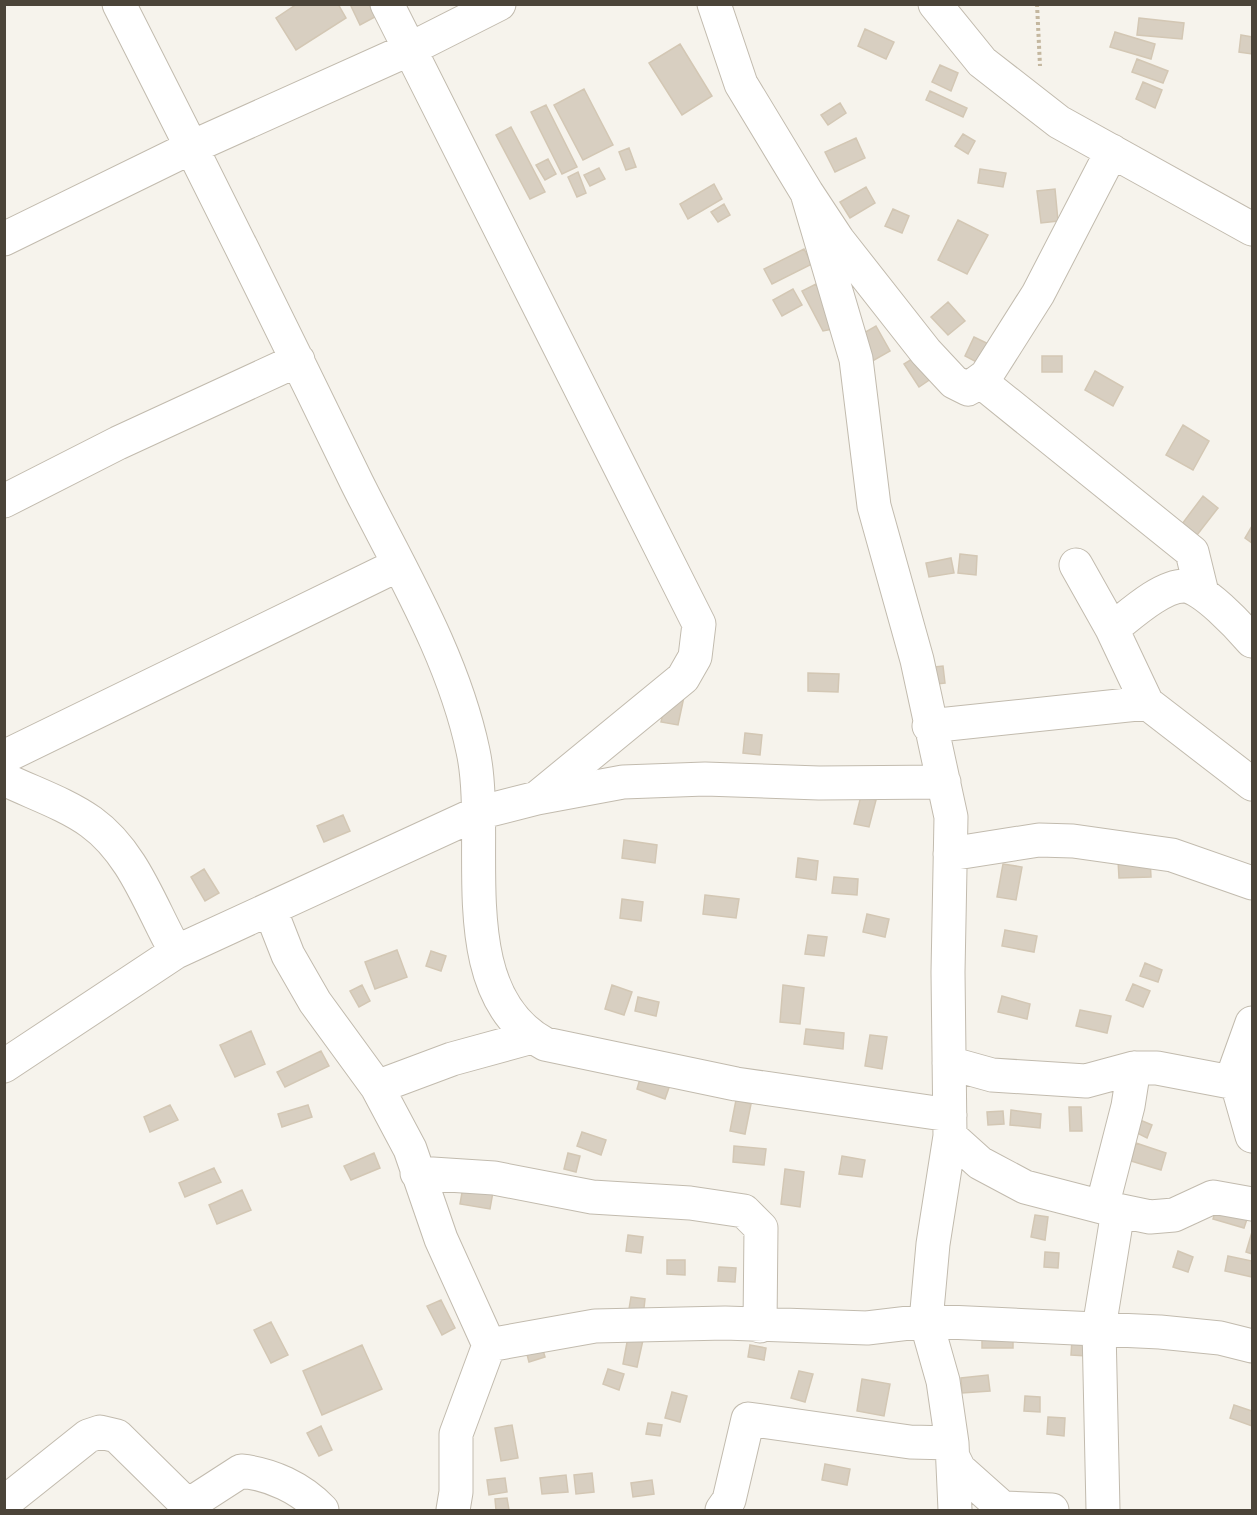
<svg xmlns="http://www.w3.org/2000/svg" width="1257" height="1515" font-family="Figtree,sans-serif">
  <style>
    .building { fill: #d8cfc1; stroke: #d3c7b4; stroke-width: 1.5 }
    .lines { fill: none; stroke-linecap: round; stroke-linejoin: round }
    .minor-casing { stroke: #c2bbae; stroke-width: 35 }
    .path { stroke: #c4b79f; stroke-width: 4; stroke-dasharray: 3 3; stroke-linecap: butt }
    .minor { stroke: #fff; stroke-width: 33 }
  </style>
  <rect width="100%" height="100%" fill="#f6f3ec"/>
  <path class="building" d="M297,4H338L346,18L296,50L276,18Z
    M350,4H369L375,17L360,25Z
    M1139,18L1184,23L1182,39L1137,35Z
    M865,29L894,42L886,59L858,46Z
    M1115,32L1155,44L1151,59L1110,47Z
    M1241,35L1252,37V54L1239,52Z
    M680,44L712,96L682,115L649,63Z
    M1137,59L1168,71L1163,83L1132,72Z
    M940,65L958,73L951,91L932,82Z
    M1143,82L1162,90L1155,108L1136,99Z
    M584,89L613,145L583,160L554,105Z
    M930,91L967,108L963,117L926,100Z
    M840,103L846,113L828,125L821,115Z
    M546,105L577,167L562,174L531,112Z
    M511,127L545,192L530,199L496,135Z
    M963,134L975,141L968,154L955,146Z
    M856,138L865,158L835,172L825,152Z
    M629,148L636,167L626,170L619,152Z
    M548,159L556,174L545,180L536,165Z
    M599,168L605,179L590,186L584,175Z
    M980,169L1006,173L1003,187L978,183Z
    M578,172L586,193L577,197L568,177Z
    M714,184L722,199L688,219L680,204Z
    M866,187L875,203L850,218L840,202Z
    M1055,189L1058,221L1041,223L1037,191Z
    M724,204L730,215L718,222L711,212Z
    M893,209L909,216L902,233L885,226Z
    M958,220L988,235L967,274L938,260Z
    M804,249L812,264L772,284L764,269Z
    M816,284L838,328L823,331L802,291Z
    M793,289L802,305L782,316L773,300Z
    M948,302L965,321L948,335L931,317Z
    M876,326L890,351L869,363L855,338Z
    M974,337L995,347L986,367L965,356Z
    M920,354L935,376L919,387L904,364Z
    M1042,356H1062V372H1042Z
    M1095,371L1123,387L1113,406L1085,390Z
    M1183,425L1209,441L1193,470L1166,455Z
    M1203,496L1218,508L1197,535L1182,524Z
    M1252,526V543L1245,538Z
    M960,554L977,556L976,575L958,573Z
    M951,558L954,573L929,577L926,563Z
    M943,666L945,683L927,685L925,668Z
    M808,673L839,674L838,692L808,691Z
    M669,689L685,692L678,725L661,722Z
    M745,733L762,735L760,755L743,753Z
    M861,796L876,800L869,827L854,824Z
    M343,815L350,831L324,842L317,826Z
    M624,840L657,845L655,863L622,858Z
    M798,858L818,861L816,880L796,877Z
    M1150,858L1151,877L1119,878L1118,860Z
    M1003,864L1022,867L1016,900L997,897Z
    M204,869L219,893L205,901L191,877Z
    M834,877L858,879L857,895L832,893Z
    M705,895L739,899L736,918L703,914Z
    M622,899L643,902L641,921L620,918Z
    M867,914L889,919L885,937L863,932Z
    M1005,930L1037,936L1034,952L1002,946Z
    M808,935L827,937L824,956L805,954Z
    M397,950L407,977L375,989L365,962Z
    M431,951L446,956L441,971L426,966Z
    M1145,963L1162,970L1158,982L1140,976Z
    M1133,984L1150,991L1143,1007L1126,1000Z
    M362,985L370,1001L359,1007L350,991Z
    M612,985L632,992L624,1015L605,1009Z
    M783,985L804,988L800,1024L780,1022Z
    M1002,996L1030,1004L1027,1019L998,1012Z
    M638,997L659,1002L656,1016L635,1011Z
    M1080,1010L1111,1016L1107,1033L1076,1026Z
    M806,1029L844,1033L843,1049L804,1044Z
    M251,1031L265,1064L235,1077L220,1045Z
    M870,1035L887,1037L882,1069L865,1066Z
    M321,1051L329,1066L285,1087L277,1072Z
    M642,1072L671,1082L665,1099L637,1089Z
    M736,1100L751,1104L745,1134L730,1131Z
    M170,1105L178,1120L150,1132L144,1117Z
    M308,1105L312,1117L282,1127L278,1114Z
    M1069,1107H1081L1082,1131H1070Z
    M1011,1110L1041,1114L1040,1128L1010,1125Z
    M1003,1111L1004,1124L988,1125L987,1112Z
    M1140,1120L1152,1125L1147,1138L1135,1132Z
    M582,1132L606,1140L601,1155L577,1146Z
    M1136,1143L1166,1153L1161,1170L1131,1161Z
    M734,1146L766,1149L764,1165L733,1162Z
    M374,1153L380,1168L351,1180L344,1166Z
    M568,1153L580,1156L576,1172L564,1169Z
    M842,1156L865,1160L862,1177L839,1174Z
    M214,1168L221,1182L185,1197L179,1183Z
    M785,1169L804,1172L800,1207L781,1204Z
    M463,1187L493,1192L490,1209L460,1204Z
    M242,1190L251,1210L217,1224L209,1205Z
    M1217,1206L1248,1216L1244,1228L1213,1219Z
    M1035,1215L1048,1217L1045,1240L1031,1237Z
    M1252,1232V1254L1246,1252Z
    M628,1235L643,1237L641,1253L626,1251Z
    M1178,1251L1193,1257L1188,1272L1173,1267Z
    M1045,1252L1059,1253L1058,1268L1044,1267Z
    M1228,1256L1252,1261V1277L1225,1271Z
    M667,1260H685V1275L667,1274Z
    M719,1267L736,1268L735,1282L718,1281Z
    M631,1297L645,1299L643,1317L628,1315Z
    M441,1300L455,1328L442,1335L427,1306Z
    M271,1322L288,1355L271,1363L254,1330Z
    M1013,1332V1348H982V1333Z
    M628,1337L643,1340L637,1367L623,1364Z
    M1072,1340L1088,1341L1087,1356L1071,1355Z
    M541,1343L545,1357L529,1362L525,1347Z
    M362,1345L382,1389L322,1415L303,1371Z
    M750,1345L766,1348L764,1360L748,1357Z
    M608,1369L624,1374L619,1390L603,1384Z
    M799,1371L813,1374L805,1402L791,1398Z
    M988,1375L990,1391L962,1393L961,1378Z
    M862,1379L890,1384L884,1416L857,1411Z
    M672,1392L687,1396L680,1422L665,1418Z
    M1025,1396L1040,1397V1412L1024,1411Z
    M1234,1405L1252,1411V1426L1230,1418Z
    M1048,1417L1065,1418L1064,1436L1047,1434Z
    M648,1423L662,1425L660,1436L646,1434Z
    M512,1425L518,1458L501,1461L495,1428Z
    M321,1426L332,1450L319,1456L307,1433Z
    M825,1464L850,1469L847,1485L822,1480Z
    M592,1473L594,1492L576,1494L574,1475Z
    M566,1475L568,1492L542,1494L540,1478Z
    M505,1478L507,1492L489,1495L487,1480Z
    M652,1480L654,1494L633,1497L631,1483Z
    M507,1498L509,1510H496L495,1499Z"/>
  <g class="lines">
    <defs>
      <path id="minor" d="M119,4C200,163 279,322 357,483C400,569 453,656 473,751C492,838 448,992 545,1044L736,1084L950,1115
        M387,4L699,624L695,657L683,678L538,797
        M714,4L741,84L807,193L838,240L926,352L954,382L968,389L986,376L1038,294L1112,151
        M935,4L982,62L1059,122L1252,229
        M807,193L856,359L874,506L917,660L951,817L948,972L950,1136L933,1244L926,1321L943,1381L952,1443L955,1510
        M4,239L192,147L410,49L499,4
        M980,381L1192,552L1202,593
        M4,501L118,443L298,360
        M1076,565L1112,629L1147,703L1252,784
        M1112,629C1129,616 1161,586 1184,586C1202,586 1240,627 1252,641
        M929,726L1147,703
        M4,757L398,565
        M4,779C33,793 66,804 91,822C134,853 151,908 176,952
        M950,854L1039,840L1073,841L1172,855L1252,883
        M270,909L288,955L315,1002L377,1087L410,1149L441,1239L489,1345L456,1434V1492L453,1510
        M1252,1023L1234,1073L1252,1136
        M949,1063L992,1075L1086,1081L1134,1068H1157L1236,1083
        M4,1066L176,952L478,813L537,798L623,782L705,779L819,783L944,782
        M377,1087L452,1059L532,1037
        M950,1136L980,1163L1025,1187L1102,1207L1150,1217L1174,1215L1213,1197L1252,1204
        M417,1173L494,1178L592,1197L690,1203L744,1211L761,1228L760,1326
        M1102,1207L1128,1106L1134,1068
        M489,1345L595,1326L725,1323L867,1328L926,1321L1160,1332L1220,1338L1252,1346
        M954,1459L959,1469L1005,1510
        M4,1503L88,1436L100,1432L117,1436L180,1498L193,1502L241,1471C271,1474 301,1488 322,1510
        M1004,1508L1052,1510
        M722,1510L729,1500L748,1419L910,1442L952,1443
        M1103,1510L1099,1328L1118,1211"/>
    </defs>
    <use href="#minor" class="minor-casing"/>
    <path class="path" d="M1037,4L1040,66"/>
    <use href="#minor" class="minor"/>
  </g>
  <rect width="1257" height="1515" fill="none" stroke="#4b4439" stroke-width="12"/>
</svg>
